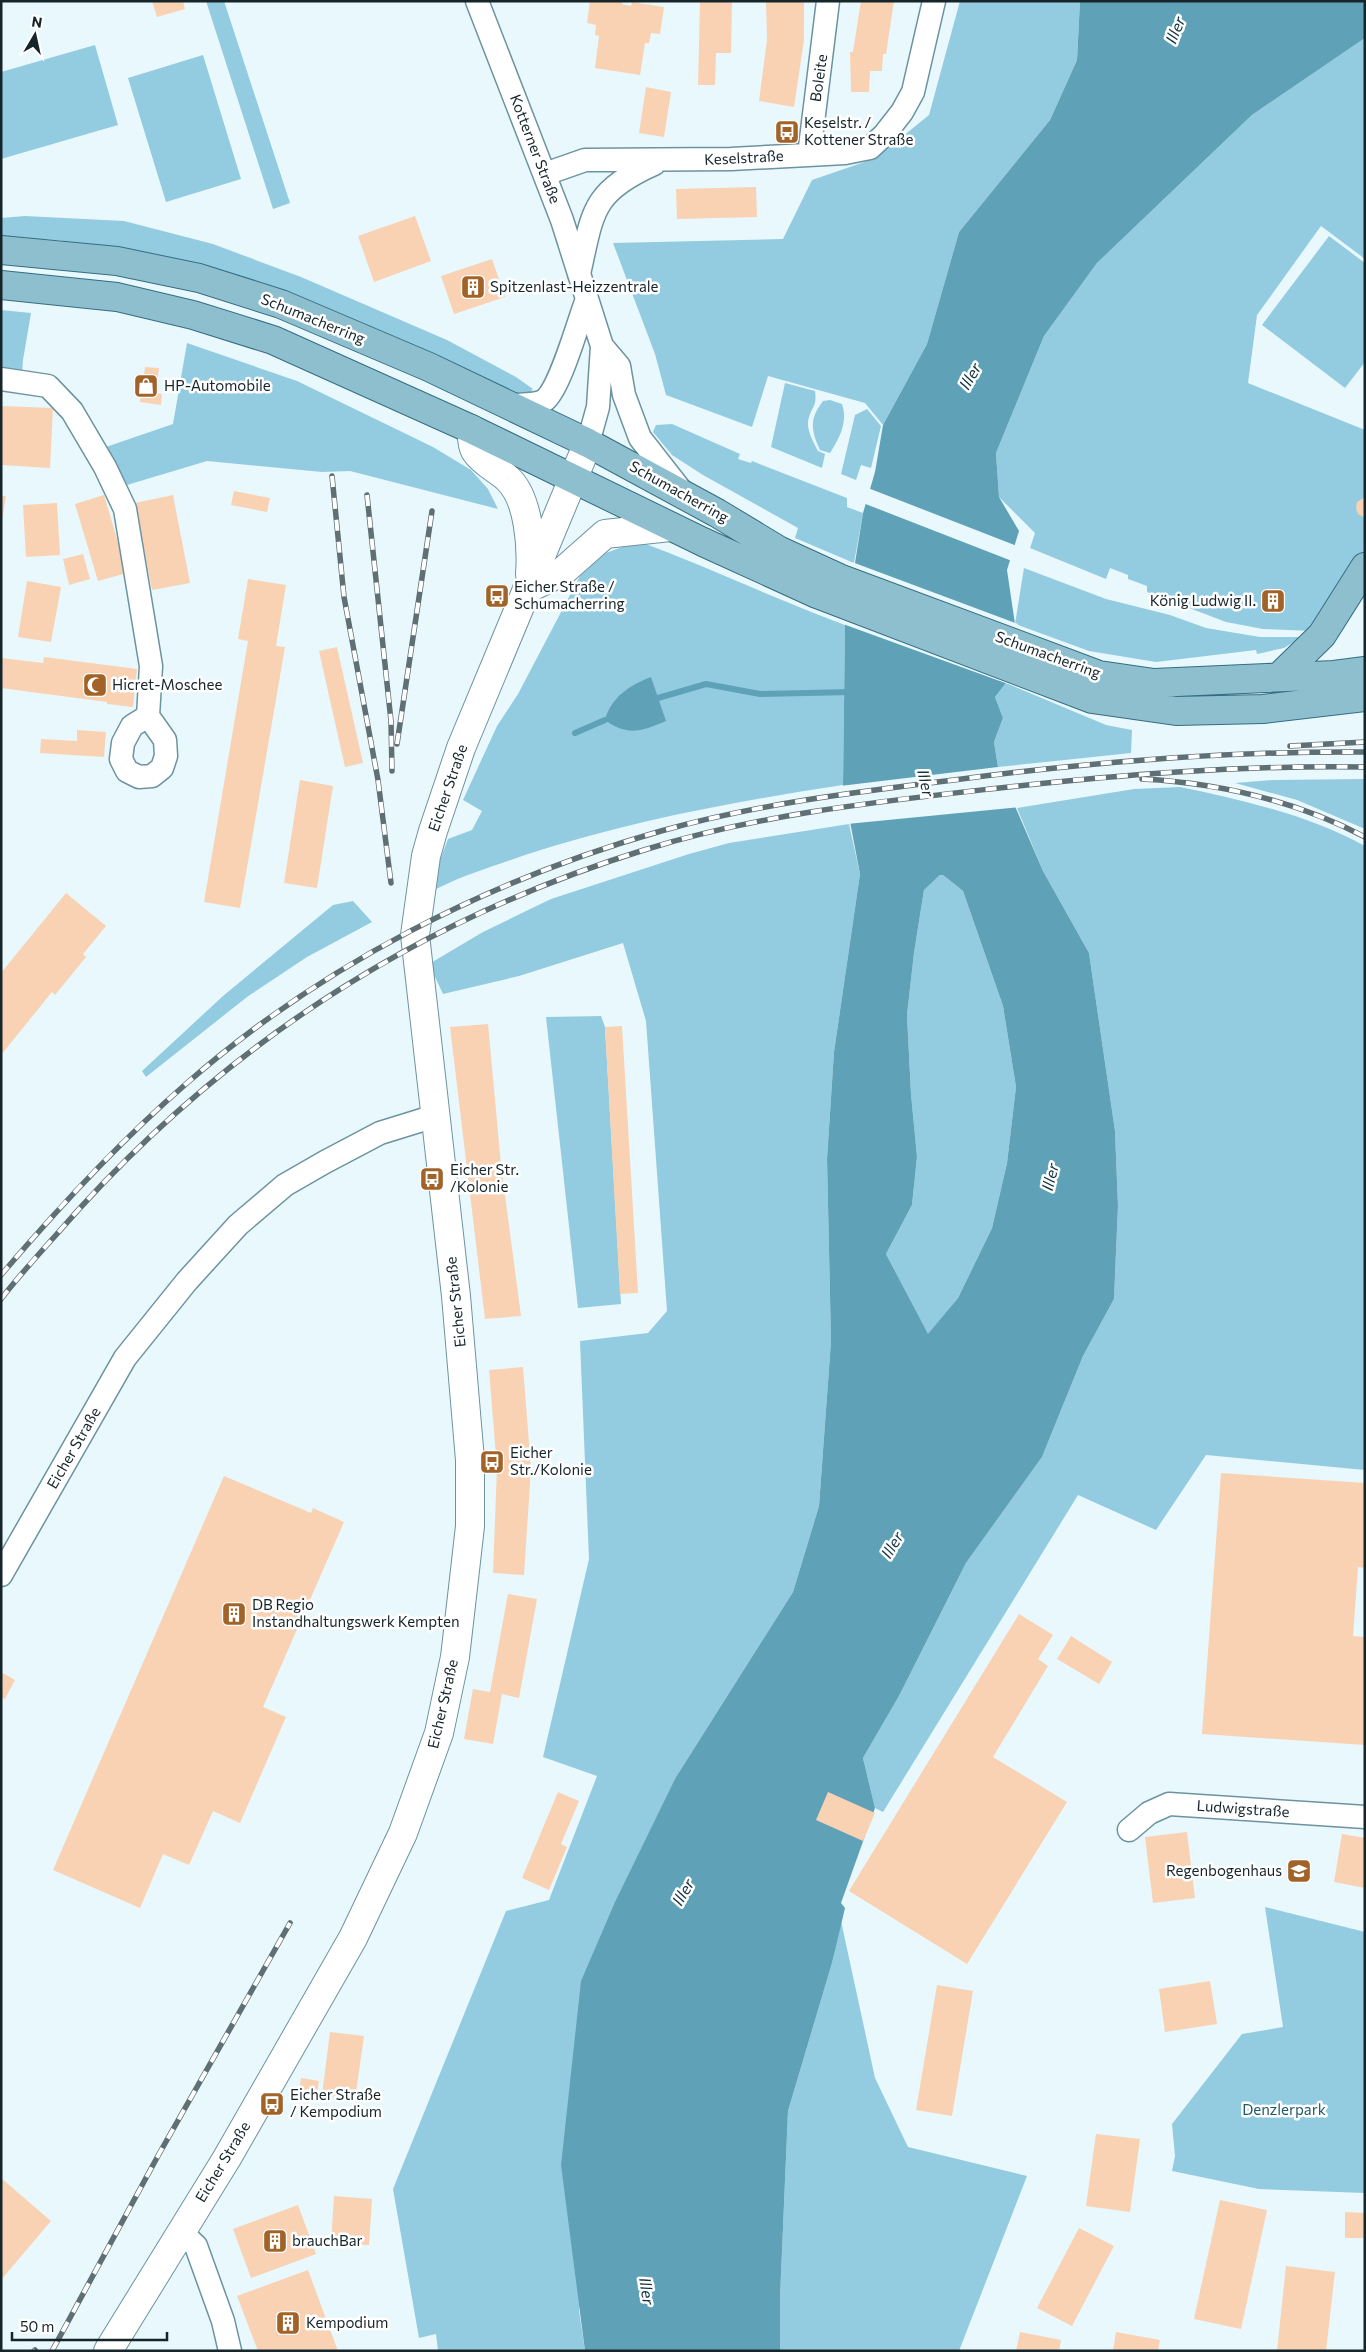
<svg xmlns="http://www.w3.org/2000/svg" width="1366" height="2352" font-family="Commissioner,sans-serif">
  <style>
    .green { fill: #93cce0 }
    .water { fill: #5fa2b8; fill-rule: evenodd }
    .pier { fill: #e8f8fd }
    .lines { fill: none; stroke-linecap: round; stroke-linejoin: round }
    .stream { stroke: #5fa2b8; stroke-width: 6 }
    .building { fill: #f9d2b3 }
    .minor-casing { stroke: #6c93a0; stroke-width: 25 }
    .tertiary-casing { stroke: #6c93a0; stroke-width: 30 }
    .primary-casing { stroke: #336e80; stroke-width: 30 }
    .minor { stroke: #fff; stroke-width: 22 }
    .tertiary { stroke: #fff; stroke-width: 28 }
    .primary { stroke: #8ebfcf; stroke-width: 28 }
    .rail-casing { stroke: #606f74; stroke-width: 5.5 }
    .rail { stroke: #fff; stroke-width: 4; stroke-dasharray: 11; stroke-linecap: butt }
    .labels { text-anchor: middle; stroke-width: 5; stroke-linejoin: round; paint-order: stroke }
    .street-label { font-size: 15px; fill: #16252a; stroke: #fff }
    .poi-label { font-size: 15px; fill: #16252a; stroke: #fff; text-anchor: start }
    .park-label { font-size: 15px; fill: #1f5768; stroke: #fff }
    .water-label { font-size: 16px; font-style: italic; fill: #12333e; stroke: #fff }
  </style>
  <rect width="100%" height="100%" fill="#e8f8fd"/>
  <path class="green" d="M206,1H224L290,203L273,209Z
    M960,1H1080L1077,60L1050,120L959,232L927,344L883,425L865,403L768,376L752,427L666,395L655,354L613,243L783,239L812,180L876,158L929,115Z
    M1365,38V259L1321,226L1257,315L1248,383L1365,430V550L1350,570L1313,631L1263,629L1226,622L1147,592V586L1128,579V575L1110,568L1106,579L1030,548L1035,533L999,497L996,453L1044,336L1097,263L1252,115Z
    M95,45L118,125L1,159V72Z
    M203,55L241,179L166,202L128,78Z
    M25,216L124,221L213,244L301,277L447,340L516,377L533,389L527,396L514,397L199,266L58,240L1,238V218Z
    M1329,236L1365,263V362L1345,388L1262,325Z
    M1,310L31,313L23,360L22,374L1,373Z
    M187,343L297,381L433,447L471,470L488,489L498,509L350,471L322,472L207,461L127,485L103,448L173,424Z
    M785,383L815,391C817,406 813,405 809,417C805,428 813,441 818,451L825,454L822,468L771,447Z
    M830,400L842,404C848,422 840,437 830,453L820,450C811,431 809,419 823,401Z
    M867,409L881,426L871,468L861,465L856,480L841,474L855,415Z
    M672,424L740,454L738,459L751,463L752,461L847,498V507L863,513L854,563L795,538L798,528L703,475L672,455L653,432L656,425Z
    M638,541C708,567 775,599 845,625L843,785C737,801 630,821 528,854C497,865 466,874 436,889L440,860L448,839L472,830L482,811L463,800L497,726L518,694L580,576L606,553Z
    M1024,568L1106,599L1170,615L1206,628L1260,637H1302L1284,648L1257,654L1256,650L1156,662L1089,651L1015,624Z
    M1006,683L1106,725L1132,730L1131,753L998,767L994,742L1003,718L995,697Z
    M1365,779V829L1297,800L1235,783L1273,780Z
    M1180,787C1243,800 1308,815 1365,846V1470L1206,1455L1156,1530L1078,1495L883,1812L875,1808L863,1758L899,1696L966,1563L1042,1457L1083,1356L1114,1299L1118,1206L1115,1131L1089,953L1043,871L1017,808L1134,789Z
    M849,824L860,874L834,1052L827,1159L831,1341L819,1506L793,1592L676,1777L579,2310L585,2351H438L436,2334L419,2338L393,2189L506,1911L549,1900L597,1776L543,1757L589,1559L580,1341L648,1333L667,1311L646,1021L623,943L519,976L443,994L429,964L483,932L551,899L689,854L729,843Z
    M940,875H943L963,891L1003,1006L1016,1087L1007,1163L992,1228L958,1298L928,1335L886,1254L912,1205L917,1157L911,1094L907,1015L914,953L924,890Z
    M353,901L372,922L307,957L247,997L146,1077L142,1071L223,996L333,905Z
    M601,1016L605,1027L621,1304L578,1308L546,1017Z
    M1265,1907L1365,1932V2193L1259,2189L1172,2171L1175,2156L1172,2124L1242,2034L1283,2027Z
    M841,1921L875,2078L908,2147L1027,2176L959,2351H780V2298L788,2111L832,1963Z"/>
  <path class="water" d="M1080,1H1365V38L1252,115L1097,263L1044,336L996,453L999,497L1019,531L1007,570L1015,624L1006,683L995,697L1003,718L994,742L998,767L1043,871L1089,953L1115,1131L1118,1206L1114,1299L1083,1356L1042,1457L966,1563L899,1696L863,1758L875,1808L841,1903L845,1908L832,1963L788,2111L780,2298V2351H585L561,2165L581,1981L615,1902L676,1777L793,1592L819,1506L831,1341L827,1159L834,1052L860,874L843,785L845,625L863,513L875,472L883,425L927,344L959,232L1050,120L1077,60ZM940,875H943L963,891L1003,1006L1016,1087L1007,1163L992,1228L958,1298L928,1334L886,1254L912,1205L917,1157L911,1094L907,1015L914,953L924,890Z
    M651,677L666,721C642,731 628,737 605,720C611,697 630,685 651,677Z"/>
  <path class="pier" d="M868,488L1017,546L1012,561L863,503Z
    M852,562L1018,624L1008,684L843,624Z
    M998,767H1000L1020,807L847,824L840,786Z"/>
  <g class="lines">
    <path class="stream" d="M658,698L706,684L760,694L852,692
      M575,733L605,720"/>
  </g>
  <path class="building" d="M152,1H183L185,9L157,17Z
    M590,1H623L622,4L631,6L632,2L664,7L660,34L651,33L649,43H645L640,75L595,68L599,36L595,35L596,25L587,23Z
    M700,1H732L731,53H716L715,85H698Z
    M766,1H804V40L794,107L759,101L767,40Z
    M861,1H894L886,54H883L882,71H870L869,92H851L850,52H853Z
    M646,87L671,92L664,137L639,133Z
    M756,187L757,217L677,219L676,189Z
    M415,216L431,261L374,282L358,236Z
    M492,259L505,297L454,314L441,276Z
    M145,367L159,368L156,393L162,394L161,405L140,402L141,394H136L139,374L144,375Z
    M1,406L53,408L50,468L1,465Z
    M234,491L270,498L267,512L231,505Z
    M104,495L127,573L98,581L75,504Z
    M173,495L190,583L152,590L135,503Z
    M1,496H6L2,520H1Z
    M1365,497V518L1358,514L1356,508L1357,502Z
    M57,503L60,555L26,557L23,505Z
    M83,554L90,579L69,585L63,559Z
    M248,579L286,585L276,646L285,647L240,908L204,902L248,641L238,639Z
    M27,581L61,587L51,642L18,637Z
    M1268,589L1284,594L1279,614L1263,609Z
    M337,647L363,763L345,767L319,651Z
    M44,657L137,669L133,707L107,704V702L1,688V658L43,663Z
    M77,730L106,732L104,757L40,753L41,739L77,741Z
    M300,780L333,786L317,888L284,883Z
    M66,893L106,926L83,954L86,957L55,995L52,992L1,1055V973Z
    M488,1024L501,1165L521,1316L485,1319L450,1027Z
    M622,1026L638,1293L620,1294L605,1027Z
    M523,1367L531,1468L524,1575L493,1573L497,1468L489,1370Z
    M1221,1473L1365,1483V1568L1358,1567L1353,1636L1365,1637V1745L1202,1734Z
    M224,1476L311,1513L313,1508L344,1522L263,1707L286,1717L240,1823L213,1811L189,1865L163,1854L140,1908L53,1870Z
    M508,1594L537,1599L519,1698L502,1694L493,1744L464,1739L473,1689L490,1692Z
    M1019,1614L1053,1635L1038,1659L1048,1666L993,1757L1067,1802L967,1964L849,1891Z
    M1071,1636L1112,1662L1099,1684L1057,1659Z
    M1,1672L15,1680L5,1699L1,1697Z
    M558,1792L579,1801L561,1844L567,1847L549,1890L522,1878Z
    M828,1792L875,1813L863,1841L816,1820Z
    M1187,1832L1195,1898L1153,1903L1145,1837Z
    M1342,1834L1365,1838V1888L1334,1882Z
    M1210,1981L1217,2024L1165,2032L1159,1989Z
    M937,1985L973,1991L952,2116L916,2110Z
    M330,2032L364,2036L355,2099L322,2095Z
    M301,2078L319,2081L317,2094L299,2091Z
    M1096,2134L1140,2139L1130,2212L1086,2206Z
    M1,2178L51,2221L1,2280Z
    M334,2196L372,2199L369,2245L331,2243Z
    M1220,2200L1267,2210L1241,2329L1194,2319Z
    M298,2205L316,2254L251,2278L233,2229Z
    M1345,2212L1365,2213V2238H1345Z
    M1079,2228L1114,2246L1072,2326L1037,2308Z
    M1286,2266L1335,2272L1326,2351H1277Z
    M308,2270L338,2351H258L237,2296Z
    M1020,2332L1061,2340L1059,2351H1016Z
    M1116,2332L1160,2340L1158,2351H1113Z"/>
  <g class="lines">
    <defs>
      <path id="minor" d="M477,1L562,220L602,346L598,407L588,443
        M809,155L828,1
        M545,174L585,160L731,159L845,153L870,148L884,135L902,112L913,92L934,1
        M579,274C593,212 591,192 654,164
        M602,346L619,366L624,395L640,438L683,493
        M1,379L48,386L72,411L105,467L125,509L151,666L148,716L165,740L166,756L162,768L152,776L139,777L127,771L121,759L123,743L132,726L148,716
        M510,405C520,404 536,406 545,400C561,386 578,322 587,299
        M1,1575L125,1358L187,1281L238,1225L285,1185L325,1162L380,1133L435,1116
        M1129,1830L1149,1813L1169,1804L1365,1817
        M181,2232L196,2246L223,2321L230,2351"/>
      <path id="tertiary" d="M471,429C472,436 472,447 476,452C483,463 499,470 508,479C529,499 532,547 530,574
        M529,588L562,572L605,534L670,527
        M108,2351L227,2158L353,1938L403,1833L439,1733L455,1657L464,1579L470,1526V1460L456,1296L415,935L426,856L433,831L461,748L588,443"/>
      <path id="primary" d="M1,250L117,261L199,278L281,304L429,367L588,443L717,513L780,551L839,578L1099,675L1154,683L1334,675L1365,671
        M1,285L117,297L193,315L273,340L471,429L703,542L817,594L1092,699L1176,711L1263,709L1365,697
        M1279,677L1322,635L1365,567"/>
    </defs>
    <use href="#minor" class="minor-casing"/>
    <use href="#tertiary" class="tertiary-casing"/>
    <use href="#primary" class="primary-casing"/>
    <use href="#minor" class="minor"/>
    <use href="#tertiary" class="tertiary"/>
    <use href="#primary" class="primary"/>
    <defs>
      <path id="rail" d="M332,476L344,597L378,780L391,883
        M367,495L391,721L392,771
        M397,744L432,511
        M1290,746L1365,742
        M1142,779C1219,783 1296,801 1365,837
        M1,1275C59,1207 119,1142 187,1083C322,965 489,880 661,831C757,804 856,792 954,780C1090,762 1227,751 1365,752
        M1,1299C18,1277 37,1256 56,1235C215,1051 412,922 644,850C756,815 874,802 990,789C1115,775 1239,765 1365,767
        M34,2351L35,2350
        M52,2351L159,2154L290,1923"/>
    </defs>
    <use href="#rail" class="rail-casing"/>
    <use href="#rail" class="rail"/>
  </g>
  <defs>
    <symbol id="bus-square" viewBox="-11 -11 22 22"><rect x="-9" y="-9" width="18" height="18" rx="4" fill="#a16328" stroke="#fff"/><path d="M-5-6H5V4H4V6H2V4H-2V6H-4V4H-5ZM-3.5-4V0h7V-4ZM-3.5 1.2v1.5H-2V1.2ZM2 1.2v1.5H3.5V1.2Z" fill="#fff"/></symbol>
    <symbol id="building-square" viewBox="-11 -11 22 22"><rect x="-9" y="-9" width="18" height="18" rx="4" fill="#a16328" stroke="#fff"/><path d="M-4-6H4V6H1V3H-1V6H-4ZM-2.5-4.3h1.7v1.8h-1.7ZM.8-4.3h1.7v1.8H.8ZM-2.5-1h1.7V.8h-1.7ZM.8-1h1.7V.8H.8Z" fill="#fff"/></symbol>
    <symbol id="shop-square" viewBox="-11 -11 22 22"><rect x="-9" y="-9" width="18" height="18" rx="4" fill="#a16328" stroke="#fff"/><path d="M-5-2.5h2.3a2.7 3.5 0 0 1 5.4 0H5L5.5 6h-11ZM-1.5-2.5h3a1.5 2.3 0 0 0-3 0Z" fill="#fff"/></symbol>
    <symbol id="mosque-square" viewBox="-11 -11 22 22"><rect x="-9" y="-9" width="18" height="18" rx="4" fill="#a16328" stroke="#fff"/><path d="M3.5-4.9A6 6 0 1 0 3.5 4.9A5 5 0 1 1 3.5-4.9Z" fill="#fff"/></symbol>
    <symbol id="school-square" viewBox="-11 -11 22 22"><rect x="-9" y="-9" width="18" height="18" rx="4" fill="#a16328" stroke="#fff"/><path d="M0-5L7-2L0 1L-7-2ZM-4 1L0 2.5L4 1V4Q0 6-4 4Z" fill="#fff"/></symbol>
  </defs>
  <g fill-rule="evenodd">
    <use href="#bus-square" x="773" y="118" width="28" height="28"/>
    <use href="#building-square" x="459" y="273" width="28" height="28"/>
    <use href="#shop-square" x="132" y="372" width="28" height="28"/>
    <use href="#bus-square" x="483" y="582" width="28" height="28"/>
    <use href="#building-square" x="1259" y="587" width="28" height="28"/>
    <use href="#mosque-square" x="81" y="671" width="28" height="28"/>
    <use href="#bus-square" x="418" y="1165" width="28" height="28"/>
    <use href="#bus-square" x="478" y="1448" width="28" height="28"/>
    <use href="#building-square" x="220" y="1600" width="28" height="28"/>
    <use href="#school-square" x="1285" y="1857" width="28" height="28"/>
    <use href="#bus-square" x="258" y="2090" width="28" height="28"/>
    <use href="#building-square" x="261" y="2227" width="28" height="28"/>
    <use href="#building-square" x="274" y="2309" width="28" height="28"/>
  </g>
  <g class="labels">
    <g class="street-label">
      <text transform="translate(819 78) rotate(-82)" y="5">Boleite</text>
      <text transform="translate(535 149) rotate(69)" y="5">Kotterner Straße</text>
      <text transform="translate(744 158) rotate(-3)" y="5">Keselstraße</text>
      <text transform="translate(313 319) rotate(22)" y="5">Schumacherring</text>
      <text transform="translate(679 492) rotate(29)" y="5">Schumacherring</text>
      <text transform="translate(1048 655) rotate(20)" y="5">Schumacherring</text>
      <text transform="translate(448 788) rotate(-71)" y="5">Eicher Straße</text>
      <text transform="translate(456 1302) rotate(-96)" y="5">Eicher Straße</text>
      <text transform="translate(74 1448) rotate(-60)" y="5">Eicher Straße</text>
      <text transform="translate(443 1704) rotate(-77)" y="5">Eicher Straße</text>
      <text transform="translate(1243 1809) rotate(4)" y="5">Ludwigstraße</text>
      <text transform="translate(223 2162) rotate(-59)" y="5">Eicher Straße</text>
    </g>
    <g class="poi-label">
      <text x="804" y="128">Keselstr. /<tspan x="804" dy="17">Kottener Straße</tspan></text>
      <text x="490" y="292">Spitzenlast-Heizzentrale</text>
      <text x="164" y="391">HP-Automobile</text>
      <text x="514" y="592">Eicher Straße /<tspan x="514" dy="17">Schumacherring</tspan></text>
      <text x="1256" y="606" text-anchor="end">König Ludwig II.</text>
      <text x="112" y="690">Hicret-Moschee</text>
      <text x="450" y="1175">Eicher Str.<tspan x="450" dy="17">/Kolonie</tspan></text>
      <text x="510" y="1458">Eicher<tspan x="510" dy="17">Str./Kolonie</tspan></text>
      <text x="252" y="1610">DB Regio<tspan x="252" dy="17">Instandhaltungswerk Kempten</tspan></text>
      <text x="1282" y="1876" text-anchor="end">Regenbogenhaus</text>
      <text x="290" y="2100">Eicher Straße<tspan x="290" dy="17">/ Kempodium</tspan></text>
      <text x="292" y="2246">brauchBar</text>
      <text x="306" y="2328">Kempodium</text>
    </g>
    <g class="park-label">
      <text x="1284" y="2115">Denzlerpark</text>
    </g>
    <g class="water-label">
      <text transform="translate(1175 30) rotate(-68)" y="6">Iller</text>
      <text transform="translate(970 376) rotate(-60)" y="6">Iller</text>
      <text transform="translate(926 783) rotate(77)" y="6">Iller</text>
      <text transform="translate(1050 1177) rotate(-76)" y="6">Iller</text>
      <text transform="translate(892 1545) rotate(-59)" y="6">Iller</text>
      <text transform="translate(683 1892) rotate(-60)" y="6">Iller</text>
      <text transform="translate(647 2291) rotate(81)" y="6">Iller</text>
    </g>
  </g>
  <rect width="1366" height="2352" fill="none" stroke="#16252a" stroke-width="5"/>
  <g transform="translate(35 35) rotate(9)" stroke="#ffffff" stroke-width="4" paint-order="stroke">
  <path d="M0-4L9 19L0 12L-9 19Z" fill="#16252a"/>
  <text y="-8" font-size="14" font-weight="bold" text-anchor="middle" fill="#16252a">N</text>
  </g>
  <path d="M12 2332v8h155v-8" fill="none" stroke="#16252a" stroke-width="2.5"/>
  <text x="20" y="2332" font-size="15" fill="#16252a" stroke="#ffffff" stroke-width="4" paint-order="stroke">50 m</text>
</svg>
